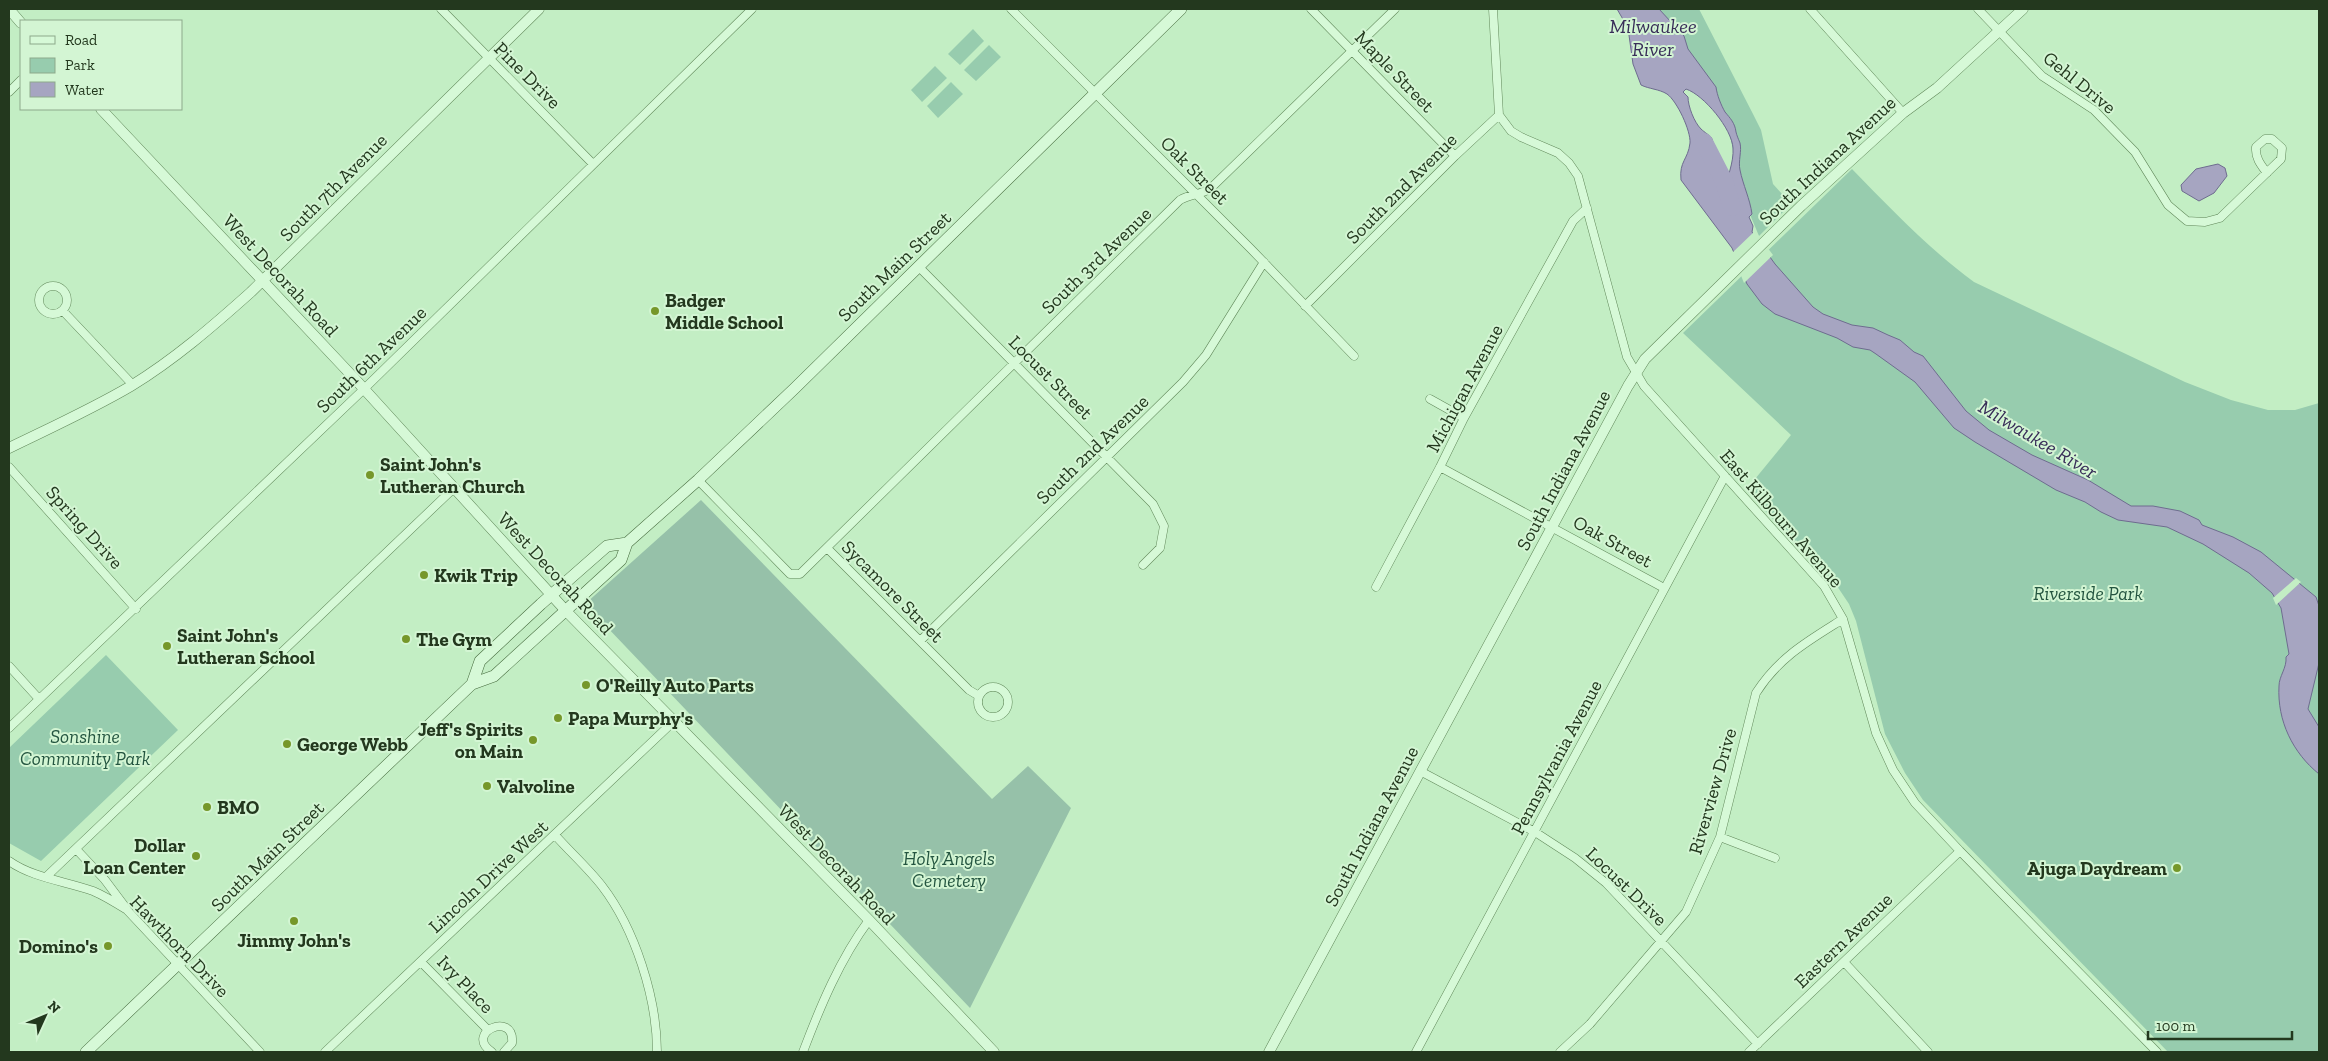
<svg xmlns="http://www.w3.org/2000/svg" width="2328" height="1061" font-family="'Zilla Slab',serif">
  <style>
    .green { fill: #97ccae }
    .cemetery { fill: #96c1a9 }
    .water { fill: #a6a5c1; stroke: #6e6c8f; fill-rule: evenodd }
    .pier { fill: #c3eec4 }
    .lines { fill: none; stroke-linecap: round; stroke-linejoin: round }
    .river { stroke: #a6a5c1; stroke-width: 18 }
    .minor-casing { stroke: #61885a; stroke-width: 9 }
    .tertiary-casing { stroke: #61885a; stroke-width: 11 }
    .secondary-casing { stroke: #456a3d; stroke-width: 12 }
    .minor { stroke: #d6f9d7; stroke-width: 8 }
    .tertiary { stroke: #d6f9d7; stroke-width: 10 }
    .secondary { stroke: #d6f9d7; stroke-width: 11 }
    .poi-dot { fill: #76972a; stroke: #d3f5d3; stroke-width: 2 }
    .labels { text-anchor: middle; stroke-width: 4; stroke-linejoin: round; paint-order: stroke }
    .street-label { font-size: 19px; fill: #23381e; stroke: #d3f5d3 }
    .poi-label { font-size: 19px; font-weight: bold; fill: #23381e; stroke: #d3f5d3; text-anchor: start }
    .park-label { font-size: 19px; font-style: italic; fill: #245540; stroke: #d3f5d3 }
    .water-label { font-size: 20px; font-style: italic; fill: #382d58; stroke: #d3f5d3 }
  </style>
  <rect width="100%" height="100%" fill="#c3eec4"/>
  <path class="green" d="M1651,9H1699L1753,114L1761,130L1773,184L1791,204L1759,236L1743,198L1726,117Z
    M973,29L984,41L960,65L948,54Z
    M989,45L1001,57L976,81L964,70Z
    M935,66L947,78L922,102L911,90Z
    M951,82L963,94L938,118L927,106Z
    M1852,169C1891,209 1929,249 1974,282L2185,382L2231,400L2268,410H2295L2319,403V1052H2168L1923,800L1905,773L1885,734L1856,621L1849,604L1833,580L1818,568L1746,490L1791,435L1683,333Z
    M106,655L178,730L41,861L9,843V748Z"/>
  <path class="cemetery" d="M701,500L992,799L1028,766L1071,808L970,1008L585,604Z"/>
  <path class="water" d="M1617,9H1659L1684,36L1688,49L1716,87C1717,95 1721,105 1725,112C1730,118 1735,123 1736,132C1737,136 1738,138 1740,143C1742,151 1738,161 1740,170C1743,185 1750,199 1752,214L1749,217L1753,226L1752,232L1775,264L1813,307L1823,314L1852,325L1873,328L1888,335L1900,340L1914,352L1923,356L1966,411L1989,430L2032,455L2088,480L2131,506H2153L2180,511L2199,520L2202,525L2233,537L2261,552L2316,597L2319,606V663L2308,709L2319,727V774C2293,753 2277,721 2279,686C2279,676 2287,668 2286,657L2289,654L2281,608L2272,593L2249,573L2203,544L2167,527L2118,520L2101,512L2085,502L2056,490L1975,442L1954,428L1915,382L1876,354L1870,350L1853,347L1837,338L1775,314L1762,304L1747,284L1732,248L1681,180C1679,161 1688,160 1690,143C1691,131 1677,101 1667,94C1659,89 1649,89 1641,85L1633,64L1628,28ZM1686,89C1704,95 1732,129 1733,148C1734,162 1727,180 1722,193L1720,192C1714,174 1718,156 1712,139C1711,136 1704,132 1701,129C1694,122 1688,106 1688,97L1683,92Z
    M2218,164L2225,168L2227,176L2214,193L2199,201L2182,191L2181,185L2196,169Z"/>
  <path class="pier" d="M1755,231L1773,255L1744,283L1732,253Z
    M2296,578L2301,582L2276,605L2273,598Z"/>
  <g class="lines">
    <path class="river" d="M1704,142L1724,181L1732,207"/>
    <defs>
      <path id="minor" d="M441,9L593,164
        M1011,9L1251,249L1354,356
        M1311,9L1455,156
        M1493,9L1499,115L1511,131L1521,137L1558,153L1569,163L1578,176L1627,357L1644,386L1824,586L1843,619L1876,733L1893,770L1915,803L1960,851L2157,1052
        M1810,9L1903,113
        M1978,9L2042,76L2094,110L2135,152L2168,205L2187,221L2205,222L2220,218L2281,159L2282,148L2272,139H2265L2256,147C2255,158 2261,165 2267,173
        M9,92L21,80
        M918,266L1153,504L1164,526L1160,548L1143,565
        M39 300a14 14 0 1 1 28 0a14 14 0 1 1-28 0Z
        M1305,306L1455,156L1499,115
        M63,311L133,385
        M1430,399L1464,418
        M9,467L136,609
        M1440,467L1664,588
        M698,480L790,574H800L1180,200C1190,194 1201,195 1211,188L1395,9
        M827,548L969,690L979,696
        M1376,587L1440,467L1464,418L1573,221L1587,208
        M920,641L1183,382L1206,355L1264,262
        M9,666L39,699
        M978 702a15 15 0 1 1 30 0a15 15 0 1 1-30 0Z
        M9,728L364,389L752,9
        M1420,771L1535,832L1575,858L1606,883L1758,1044
        M555,835C570,852 588,868 602,886C635,929 657,998 657,1052
        M1720,837L1775,858
        M76,849L105,880L126,908
        M9,861C33,878 65,881 93,891C105,896 116,903 127,910L260,1052
        M46,877L454,488
        M421,962L488,1030
        M1844,962L1928,1052
        M325,1052L673,722
        M492,1052C463,1033 515,1010 512,1043L504,1052
        M803,1052C820,1007 840,959 869,920
        M1416,1052L1725,476
        M1560,1052L1590,1024L1686,912L1720,837L1756,693C1779,657 1808,641 1843,619
        M1749,1052L1960,851"/>
      <path id="tertiary" d="M9,9L21,23
        M101,109L355,379L566,611L869,920L994,1052
        M9,448C50,428 92,409 131,386C175,359 213,326 251,292L539,9
        M1269,1052L1628,386L1645,359L1801,206L1903,113L1937,88L2023,9"/>
      <path id="secondary" d="M472,684L480,661L541,604L607,546L627,543
        M86,1052L472,684L494,676L621,560L627,543L698,480L795,388L1181,9"/>
    </defs>
    <use href="#minor" class="minor-casing"/>
    <use href="#tertiary" class="tertiary-casing"/>
    <use href="#secondary" class="secondary-casing"/>
    <use href="#minor" class="minor"/>
    <use href="#tertiary" class="tertiary"/>
    <use href="#secondary" class="secondary"/>
  </g>
  <g class="poi-dot">
    <circle cx="655" cy="311" r="5"/>
    <circle cx="370" cy="475" r="5"/>
    <circle cx="424" cy="575" r="5"/>
    <circle cx="406" cy="639" r="5"/>
    <circle cx="167" cy="646" r="5"/>
    <circle cx="586" cy="685" r="5"/>
    <circle cx="558" cy="718" r="5"/>
    <circle cx="533" cy="740" r="5"/>
    <circle cx="287" cy="744" r="5"/>
    <circle cx="487" cy="786" r="5"/>
    <circle cx="207" cy="807" r="5"/>
    <circle cx="196" cy="856" r="5"/>
    <circle cx="2177" cy="868" r="5"/>
    <circle cx="294" cy="921" r="5"/>
    <circle cx="108" cy="946" r="5"/>
  </g>
  <g class="labels">
    <g class="street-label">
      <text transform="translate(1395 71) rotate(46)" y="7">Maple Street</text>
      <text transform="translate(528 75) rotate(45)" y="7">Pine Drive</text>
      <text transform="translate(2080 82) rotate(39)" y="7">Gehl Drive</text>
      <text transform="translate(1827 160) rotate(-43)" y="7">South Indiana Avenue</text>
      <text transform="translate(1195 170) rotate(45)" y="7">Oak Street</text>
      <text transform="translate(333 187) rotate(-45)" y="7">South 7th Avenue</text>
      <text transform="translate(1401 188) rotate(-45)" y="7">South 2nd Avenue</text>
      <text transform="translate(1096 260) rotate(-44)" y="7">South 3rd Avenue</text>
      <text transform="translate(894 266) rotate(-44)" y="7">South Main Street</text>
      <text transform="translate(281 275) rotate(47)" y="7">West Decorah Road</text>
      <text transform="translate(371 359) rotate(-44)" y="7">South 6th Avenue</text>
      <text transform="translate(1051 377) rotate(45)" y="7">Locust Street</text>
      <text transform="translate(1464 388) rotate(-62)" y="7">Michigan Avenue</text>
      <text transform="translate(1092 449) rotate(-44)" y="7">South 2nd Avenue</text>
      <text transform="translate(1563 470) rotate(-62)" y="7">South Indiana Avenue</text>
      <text transform="translate(1782 518) rotate(49)" y="7">East Kilbourn Avenue</text>
      <text transform="translate(85 527) rotate(48)" y="7">Spring Drive</text>
      <text transform="translate(1613 541) rotate(29)" y="7">Oak Street</text>
      <text transform="translate(556 573) rotate(47)" y="7">West Decorah Road</text>
      <text transform="translate(893 591) rotate(45)" y="7">Sycamore Street</text>
      <text transform="translate(1556 757) rotate(-62)" y="7">Pennsylvania Avenue</text>
      <text transform="translate(1712 791) rotate(-74)" y="7">Riverview Drive</text>
      <text transform="translate(1371 826) rotate(-62)" y="7">South Indiana Avenue</text>
      <text transform="translate(267 856) rotate(-44)" y="7">South Main Street</text>
      <text transform="translate(837 864) rotate(46)" y="7">West Decorah Road</text>
      <text transform="translate(488 876) rotate(-43)" y="7">Lincoln Drive West</text>
      <text transform="translate(1627 886) rotate(44)" y="7">Locust Drive</text>
      <text transform="translate(1843 940) rotate(-44)" y="7">Eastern Avenue</text>
      <text transform="translate(180 946) rotate(46)" y="7">Hawthorn Drive</text>
      <text transform="translate(466 984) rotate(46)" y="7">Ivy Place</text>
    </g>
    <g class="poi-label">
      <text x="665" y="307">Badger<tspan x="665" dy="22">Middle School</tspan></text>
      <text x="380" y="471">Saint John's<tspan x="380" dy="22">Lutheran Church</tspan></text>
      <text x="434" y="582">Kwik Trip</text>
      <text x="177" y="642">Saint John's<tspan x="177" dy="22">Lutheran School</tspan></text>
      <text x="416" y="646">The Gym</text>
      <text x="596" y="692">O'Reilly Auto Parts</text>
      <text x="568" y="725">Papa Murphy's</text>
      <text x="523" y="736" text-anchor="end">Jeff's Spirits<tspan x="523" dy="22">on Main</tspan></text>
      <text x="297" y="751">George Webb</text>
      <text x="497" y="793">Valvoline</text>
      <text x="217" y="814">BMO</text>
      <text x="186" y="852" text-anchor="end">Dollar<tspan x="186" dy="22">Loan Center</tspan></text>
      <text x="2167" y="875" text-anchor="end">Ajuga Daydream</text>
      <text x="294" y="947" text-anchor="middle">Jimmy John's</text>
      <text x="98" y="953" text-anchor="end">Domino's</text>
    </g>
    <g class="park-label">
      <text x="2088" y="600">Riverside Park</text>
      <text x="85" y="743">Sonshine<tspan x="85" dy="22">Community Park</tspan></text>
      <text x="949" y="865">Holy Angels<tspan x="949" dy="22">Cemetery</tspan></text>
    </g>
    <g class="water-label">
      <text x="1653" y="33">Milwaukee<tspan x="1653" dy="23">River</tspan></text>
      <text transform="translate(2038 439) rotate(31)" y="7">Milwaukee River</text>
    </g>
  </g>
  <rect width="2328" height="1061" fill="none" stroke="#23381e" stroke-width="20"/>
  <rect x="20" y="20" width="162" height="90" fill="#d3f5d3" stroke="#8da98b"/>
  <rect x="30" y="36" width="25" height="8" fill="#d6f9d7" stroke="#8da98b"/>
  <text x="65" y="45" font-size="15" fill="#23381e">Road</text>
  <rect x="30" y="58" width="25" height="15" fill="#97ccae" stroke="#8da98b"/>
  <text x="65" y="70" font-size="15" fill="#23381e">Park</text>
  <rect x="30" y="82" width="25" height="15" fill="#a6a5c1" stroke="#8da98b"/>
  <text x="65" y="95" font-size="15" fill="#23381e">Water</text>
  <g transform="translate(45 1016) rotate(46)" stroke="#d3f5d3" stroke-width="4" paint-order="stroke">
  <path d="M0-4L9 19L0 12L-9 19Z" fill="#23381e"/>
  <text y="-8" font-size="14" font-weight="bold" text-anchor="middle" fill="#23381e">N</text>
  </g>
  <path d="M2148 1031v8h144v-8" fill="none" stroke="#23381e" stroke-width="2.5"/>
  <text x="2156" y="1031" font-size="15" fill="#23381e" stroke="#d3f5d3" stroke-width="4" paint-order="stroke">100 m</text>
</svg>
